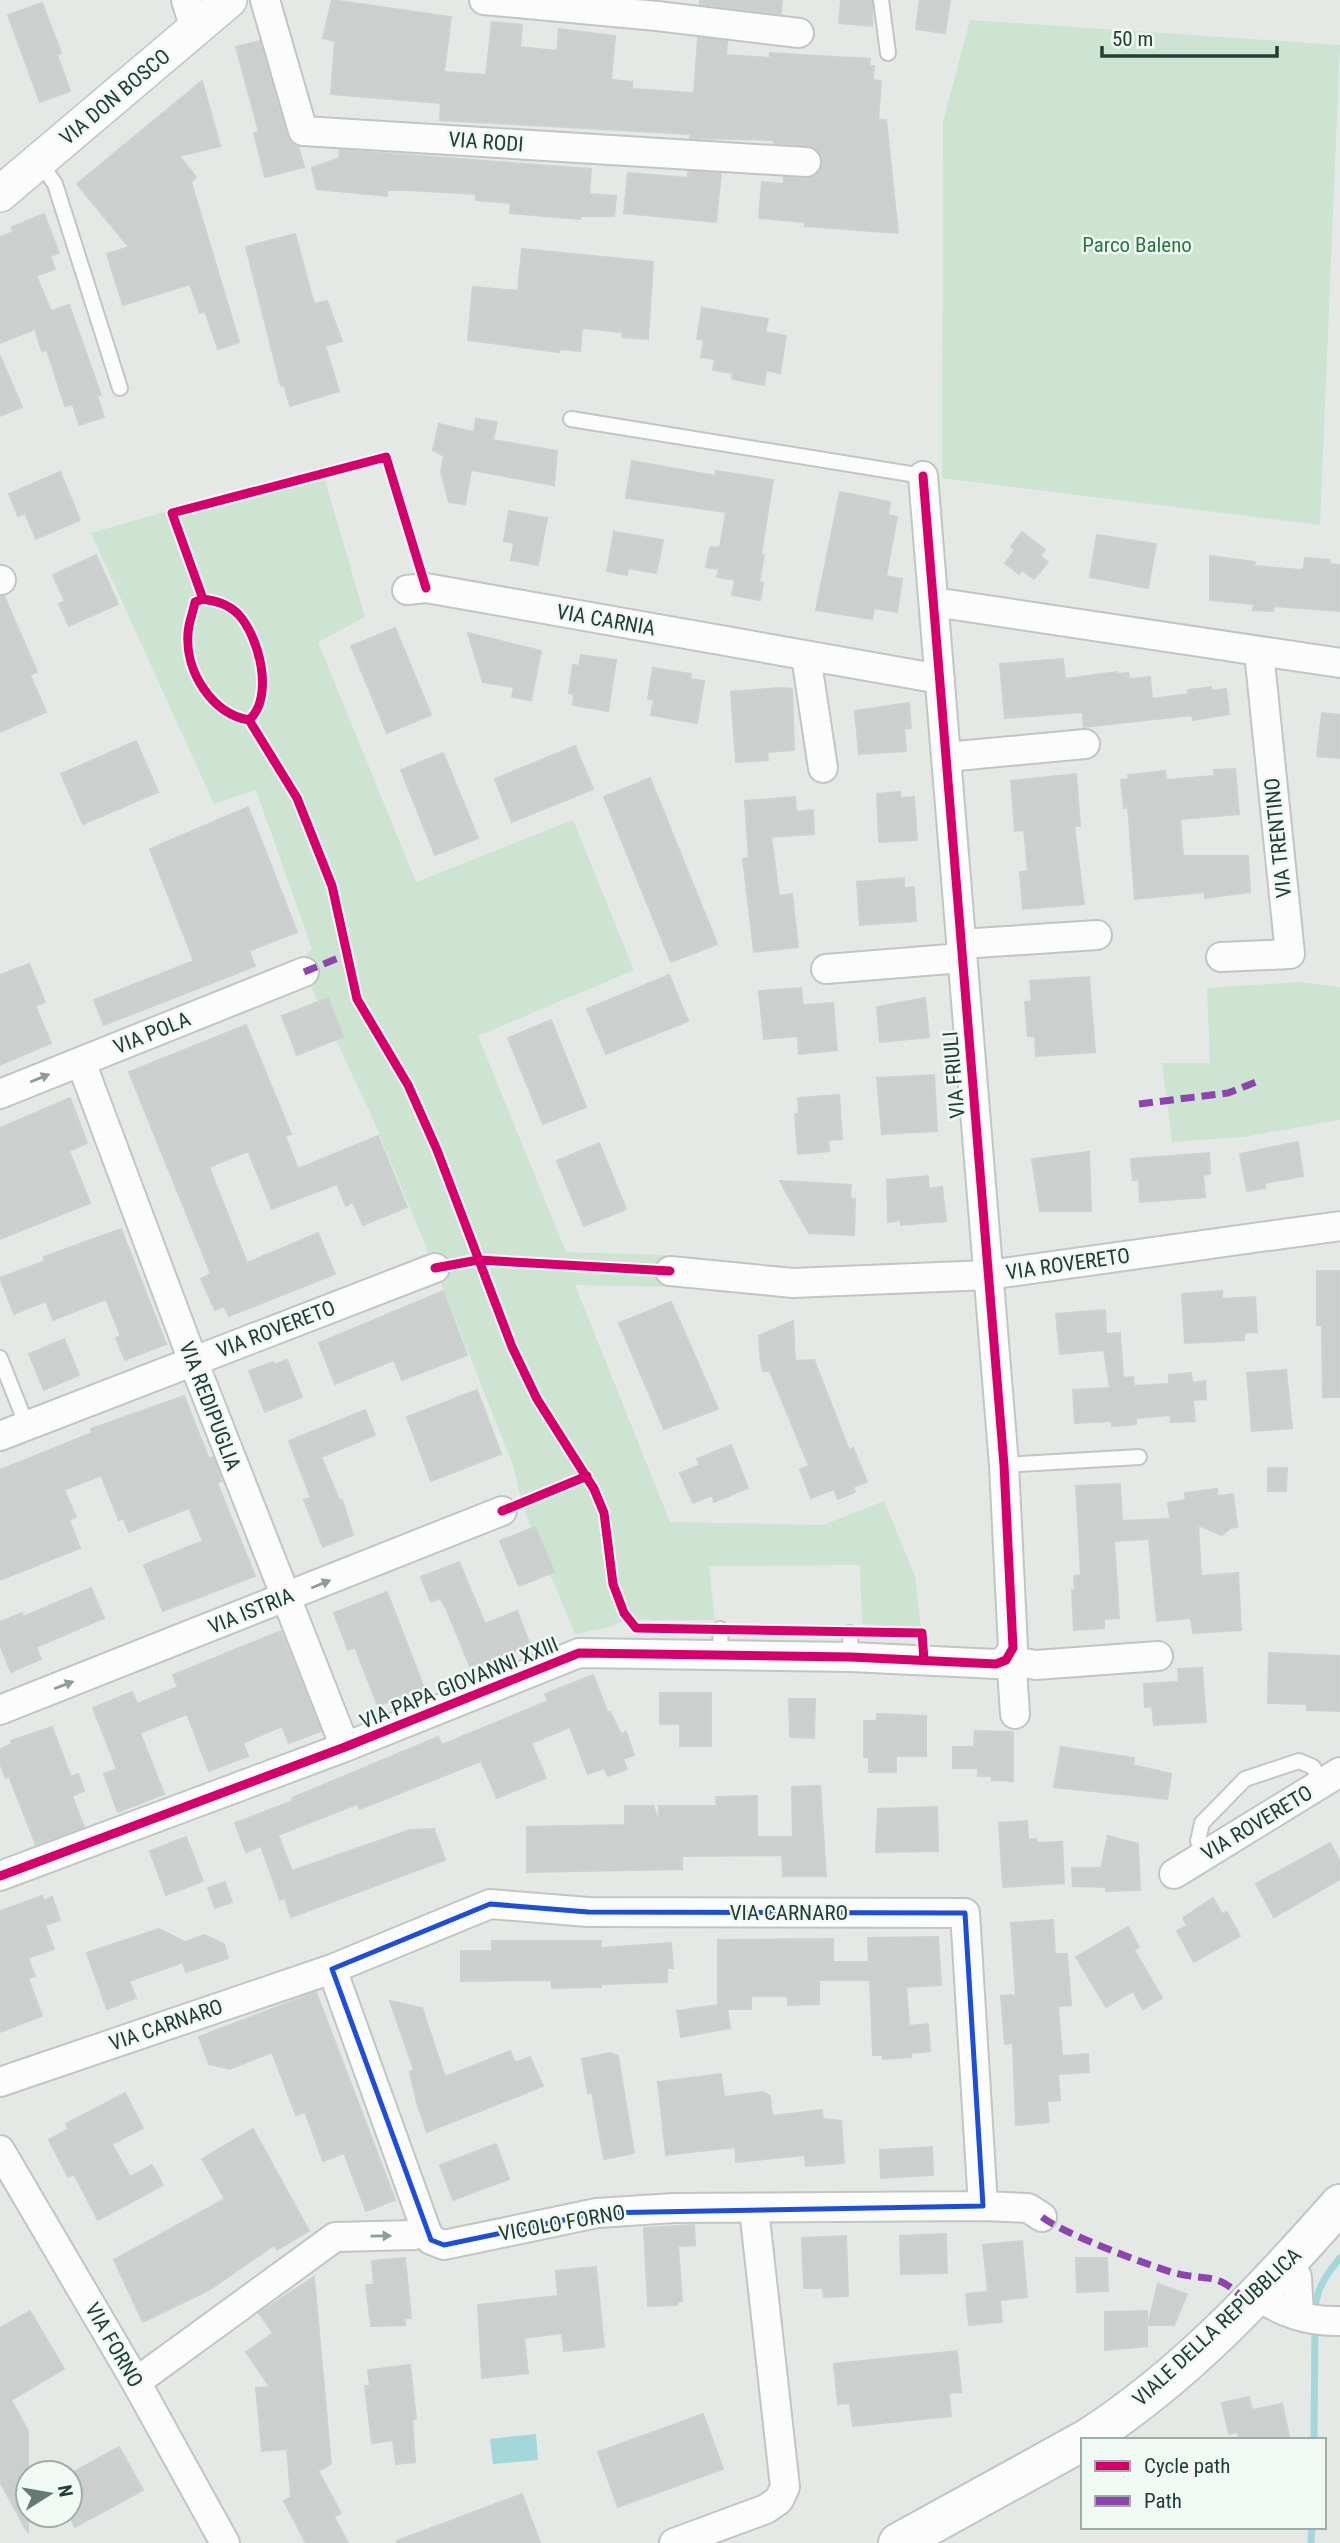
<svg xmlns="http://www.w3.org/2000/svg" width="1340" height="2543" font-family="'Roboto Condensed',sans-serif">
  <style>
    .green { fill: #cce4d1 }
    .water { fill: #a2d8d9 }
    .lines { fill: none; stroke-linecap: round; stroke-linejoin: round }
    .stream { stroke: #a2d8d9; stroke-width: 7 }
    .building { fill: #cbd0ce; stroke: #ccd2cf; stroke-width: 2 }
    .service-casing { stroke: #c1c6c3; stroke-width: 18 }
    .minor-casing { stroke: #c1c6c3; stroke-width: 32 }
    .tertiary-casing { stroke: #c1c6c3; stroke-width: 38 }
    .secondary-casing { stroke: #bfc7c3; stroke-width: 42 }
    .service { stroke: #fbfcfb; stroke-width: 14 }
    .minor { stroke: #fbfcfb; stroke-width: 28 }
    .tertiary { stroke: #fbfcfb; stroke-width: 35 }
    .secondary { stroke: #fbfcfb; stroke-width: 38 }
    .quiet { stroke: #8e44ad; stroke-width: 7; stroke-dasharray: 14 7; stroke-linecap: butt }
    .cycleway-casing { stroke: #f1f9f4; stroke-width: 13 }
    .cycleway { stroke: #d6006c; stroke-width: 9 }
    .oneway { fill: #8e9d97 }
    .marked { fill: none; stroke: #1d4ed8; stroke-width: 5; stroke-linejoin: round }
    .labels { text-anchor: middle; stroke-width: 5; stroke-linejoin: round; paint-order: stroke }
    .street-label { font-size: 21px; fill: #203e33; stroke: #f1f9f4 }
    .park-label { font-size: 21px; fill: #28773f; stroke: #f1f9f4 }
  </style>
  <rect width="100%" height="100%" fill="#e4e9e6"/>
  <path class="green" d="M970,20L1340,45L1320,525L942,478L943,122Z
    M321,467L365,617L318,642L416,882L573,820L634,970L478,1036L566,1252L665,1255L675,1287L575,1285L670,1522L823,1525L884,1501L915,1576L921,1628L862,1624L860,1565L709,1566L715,1620H625L610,1627L575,1634L522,1505L513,1465L435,1268L373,1119L304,972L301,960L312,949L256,790L214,804L91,533Z
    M1299,982L1340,987V1120L1243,1137L1172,1142L1162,1063H1210L1207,988Z"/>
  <path class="water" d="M536,2434L538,2460L493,2464L490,2439Z"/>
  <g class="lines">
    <path class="stream" d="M1315,2313C1315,2290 1326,2275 1340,2258
      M1314,2440L1315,2325
      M1311,2543L1312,2527"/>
  </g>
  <path class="building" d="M332,0L451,17L444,72L486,75L492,22L522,25L520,47L557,51L559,29L615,36L611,80L632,82V89L694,93L698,38L727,41L726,55L770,58V53L870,59L869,66H874L873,80L881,81L878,120H886L898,233L805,226V222L759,218L762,182L784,184V177L806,179L819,172L821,155L808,146L774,143V140L690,138L691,134L440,120L441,103L331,94L335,41L323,38Z
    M700,0H782L781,14L700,4Z
    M841,0H872V26L839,23Z
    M920,0H950L945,33L916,29Z
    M42,3L61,53L57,55L70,91L40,102L8,15Z
    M260,41L287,136L298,146L304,167L265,177L254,133L259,132L236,47Z
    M202,81L220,146L179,156L196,177L191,182L239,342L218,349L205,311L200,313L190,284L123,305L107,254L129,247L77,184Z
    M340,150L591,169L589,194L616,196L614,216H580V219L510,213L511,203L476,200V194L408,190H387V196L317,189L312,168L339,158Z
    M688,171L721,173L716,222L624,213L628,173L688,178Z
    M44,214L59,253L50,256L55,269L36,276L51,311L69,305L101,395L97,396L104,417L79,425L73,404L65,406L47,350L42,351L35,329L0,343V237L13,232L12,227Z
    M295,234L314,304L327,301L342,341L325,346L339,391L290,406L284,385L281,386L246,247Z
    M522,249L653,262L648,339L622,337L623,332L582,328L580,351L559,349V352L468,340L473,287L518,291Z
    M702,308L768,319L765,332L786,336L780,373L766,370L764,385L732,379L733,373L713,370L715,359L701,357L704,340L697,339Z
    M0,356L22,407L0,416Z
    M476,419L497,422L493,440L557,451L554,485L471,470L465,504L449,502L441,472L444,456L433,450L439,424L474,432Z
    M632,461L716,476V471L773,480L761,554L764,555L759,582L763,583L760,600L732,595L735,580L717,577L719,569L706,567L710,548L720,547L726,512L626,498Z
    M60,472L80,520L36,539L25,513L18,516L9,494Z
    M840,492L890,502L888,515L897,517L886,576L902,579L897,612L874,608L872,619L816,610Z
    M509,511L547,518L538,565L511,560L514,543L504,541Z
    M614,532L663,540L656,573L628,568L627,575L607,571Z
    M1022,532L1045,550L1040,556L1048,562L1034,579L1022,570L1019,574L1005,563L1015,550L1011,547Z
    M1097,535L1156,544L1148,588L1090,577Z
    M96,555L118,604L69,626L59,604L65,601L53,575Z
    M1210,556L1255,562L1254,566L1300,570L1304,569L1305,558L1330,560V564L1340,565V611L1274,606L1273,611L1253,610L1254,604L1210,600Z
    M4,596L37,672L30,675L46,712L0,732V597Z
    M395,628L431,715L387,733L351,646Z
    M468,633L541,651L531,700L512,697L514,687L483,682Z
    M581,655L616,660L608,711L573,705L574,694L569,693L573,665L579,666Z
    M1063,659L1065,679L1117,672L1118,674L1128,673L1129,679L1150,677L1152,699L1189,694L1188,690L1211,687L1212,691L1226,689L1229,714L1193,720L1192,715L1084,727L1083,712L1005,718L1000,664Z
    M653,668L691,674L690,679L704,681L697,723L651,715L654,700L648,699Z
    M779,688L792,689L794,750L767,752L768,760L736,762L731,692Z
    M909,703L911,728L904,729L906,751L859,754L855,711Z
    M1322,713L1340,715V758L1317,756Z
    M136,741L158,792L83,824L61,774Z
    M575,746L593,789L512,822L495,779Z
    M443,753L478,838L435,855L401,770Z
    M1235,769L1239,814L1180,819L1183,856H1248L1250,892L1205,898V892L1135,899L1128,807L1124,808L1121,780L1129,779L1128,775L1165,771L1166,780L1214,776V770Z
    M1076,774L1080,826H1074L1084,904L1023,909L1020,872L1028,871L1024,830L1015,831L1011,781Z
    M650,778L717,944L671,962L604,797Z
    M900,792V798L914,797L917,840L879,842L877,794Z
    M795,797L796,812L813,810L814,834L771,837L779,896L792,894L798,947L754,952L743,859L749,858L745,801Z
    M248,807L297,932L249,951L255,966L104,1025L94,1000L194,961L150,849Z
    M904,878V888L914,887L916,921L860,925L857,882Z
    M29,964L45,1002L35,1006L51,1043L0,1065V975Z
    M669,975L688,1021L606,1054L587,1009Z
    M1089,977L1095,1052L1036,1056L1035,1036H1028L1025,1002L1032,1001L1030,981Z
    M801,988L803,1005L833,1003L837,1050L799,1054L798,1036L764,1039L759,991Z
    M328,998L343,1037L297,1055L282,1016Z
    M925,998L929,1037L880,1042L877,1007Z
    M551,1020L586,1107L543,1124L508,1038Z
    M246,1025L291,1134L285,1136L298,1169L378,1136L407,1207L363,1225L353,1202L346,1206L337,1184L272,1209L248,1151L209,1167L247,1263L318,1233L335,1274L229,1316L224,1306L215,1310L201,1279L211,1274L129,1072Z
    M934,1075L937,1131L882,1134L877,1078Z
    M839,1095L842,1139L828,1140L829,1151L798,1154L795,1114H799L798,1098Z
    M70,1098L87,1143L69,1151L90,1203L0,1239V1128Z
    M1298,1142L1303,1176L1265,1183V1188L1247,1191L1240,1154Z
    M599,1143L626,1209L584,1226L557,1161Z
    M1089,1152L1091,1211H1040L1032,1159Z
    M1209,1153L1210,1174L1203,1175L1205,1197L1140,1202L1139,1179L1133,1180L1131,1159Z
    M928,1176L929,1189L942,1187L946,1221L901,1225V1220L888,1222L887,1180Z
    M780,1181L851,1185L850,1198L855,1199L854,1235L809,1233Z
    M121,1229L166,1344L125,1360L116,1338L121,1336L106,1299L53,1320L46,1301L14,1314L0,1278L45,1261L44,1257Z
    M1317,1271H1340V1397H1323L1322,1325H1317Z
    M443,1291L467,1355L402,1380L394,1360L335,1384L319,1343Z
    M1222,1291V1299L1255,1297L1257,1332L1244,1333V1340L1185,1343L1182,1294Z
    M671,1302L718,1409L664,1429L619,1323Z
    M1105,1310L1106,1334L1120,1333L1123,1378L1133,1377L1134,1386L1169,1384V1375L1191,1373L1192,1383L1205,1381L1206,1399L1193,1400L1195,1421L1171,1422L1170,1415L1136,1418V1424L1126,1425L1112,1426V1421L1075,1423L1073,1390L1110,1388L1104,1350L1060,1354L1056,1314Z
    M793,1321L795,1361L814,1360L849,1450L853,1448L867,1482L853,1487L855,1492L838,1499L834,1489L811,1498L800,1469L809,1466L770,1371H763L761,1363L759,1336Z
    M64,1339L79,1375L44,1390L29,1354Z
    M287,1360L302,1397L265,1412L249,1371L273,1362L274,1365Z
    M1286,1370L1292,1428L1252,1431L1247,1373Z
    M477,1390L501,1454L431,1481L407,1417Z
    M184,1396L209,1459L213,1457L222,1481L217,1483L255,1576L163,1611L144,1565L203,1541L189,1508L129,1532L123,1518L119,1520L101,1475L64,1490L76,1517L69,1520L80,1548L0,1580V1470L92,1433L91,1429Z
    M365,1410L375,1435L321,1457L340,1502L342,1500L353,1535L323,1547L304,1500L311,1498L289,1441Z
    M731,1445L748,1488L714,1502L712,1495L693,1503L680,1473L700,1465L697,1459Z
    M1268,1468H1287L1286,1491H1268Z
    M1120,1484L1122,1521L1170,1519L1168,1503L1186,1500L1185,1493L1217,1489V1496L1233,1494L1237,1527L1230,1528L1222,1535L1198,1525L1201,1576L1238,1573L1241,1630L1193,1633L1191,1618L1157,1621L1149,1539L1114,1541L1119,1618L1104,1619V1628L1074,1630L1072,1590H1075L1074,1576L1081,1575L1076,1486Z
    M535,1527L554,1572L519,1586L500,1541Z
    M459,1562L485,1624L517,1611L530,1645L471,1669L447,1610L440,1598L431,1602L421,1577Z
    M91,1588L104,1618L36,1647L41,1659L11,1672L0,1645V1622L22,1613L23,1617Z
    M387,1592L424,1688L378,1706L355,1647L348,1650L334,1613Z
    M281,1631L321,1731L289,1743L282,1726L243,1743L248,1756L209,1771L187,1714L147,1730L140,1733L164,1794L118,1812L104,1774L117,1769L93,1708L132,1692L137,1704L178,1687L173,1675Z
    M1269,1653L1340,1656V1711L1307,1710V1704L1268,1703Z
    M1202,1668L1206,1722L1154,1725L1152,1706L1145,1707L1144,1684L1179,1682L1178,1669Z
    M593,1675L608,1713L610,1712L621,1734L626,1732L634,1755L623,1759L627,1769L608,1776L604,1768L588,1774L570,1727L531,1743L546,1778L497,1798L481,1761L360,1809L357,1804L278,1835L292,1871L410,1830L434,1829L445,1860L291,1917L285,1898L280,1900L261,1846L246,1852L235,1823L293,1801L292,1798L438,1737L442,1745L548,1701L545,1694Z
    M660,1693H711V1746H680V1724H660Z
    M789,1699H815L814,1738L790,1737Z
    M877,1714L926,1716V1756H896V1772H869V1757H864V1721H877Z
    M52,1727L71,1777L78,1774L84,1791L72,1796L84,1827L36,1845L9,1776L6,1778L0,1763V1749L12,1744L11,1741Z
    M975,1731L1013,1732V1781L992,1780V1776H978V1768H953V1747H974Z
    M1061,1747L1134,1758L1133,1765L1171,1774L1167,1799L1054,1787Z
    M820,1786L826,1876H783L782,1855L682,1856V1869L527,1872V1827L625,1825V1806H653L659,1821V1806H717L716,1797L757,1796V1837H793L792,1787Z
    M937,1807L938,1851L876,1852L878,1809Z
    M1027,1821L1028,1839H1036V1843L1062,1842L1064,1883L1003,1887L999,1823Z
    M1108,1836L1138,1844L1140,1890L1106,1891V1887L1073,1886L1072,1868H1101Z
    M186,1837L203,1881L166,1895L150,1851Z
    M1330,1843L1340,1861V1879L1274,1917L1256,1884Z
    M225,1882L232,1902L215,1908L208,1888Z
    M42,1896L44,1901L52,1897L60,1920L45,1925L54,1949L28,1958L35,1976L28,1978L42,2016L0,2032V1911Z
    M1213,1898L1222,1914L1227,1912L1240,1936L1194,1962L1177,1931L1187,1926L1183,1918Z
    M1053,1920L1055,1954H1067L1071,2005L1058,2006L1062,2056L1088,2054L1089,2072L1058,2074L1060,2100L1047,2101L1049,2122L1016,2125L1013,2043L1005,2044L1001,1996L1016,1995L1011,1923Z
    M1128,1927L1139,1947L1134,1950L1162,1998L1143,2009L1133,1991L1106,2007L1076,1957Z
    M159,1929L185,1942L204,1935L224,1944L228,1958L186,1972L183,1962L129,1981L136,1998L107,2009L87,1953Z
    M938,1937L941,1985L906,1987L909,2026L928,2024L930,2051L911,2053V2057L883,2059V2055H873L870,1980H819V2004L788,2005V1996H751V2009H727L730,2028L681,2037L677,2011L718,2005V1940L833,1939V1962H869L868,1938Z
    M492,1941H601V1948L671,1943L673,1968H667V1982L601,1984V1987L552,1988L551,1980L461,1981V1951H492Z
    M316,1992L395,2200L366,2211L344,2153L323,2161L305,2112L296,2115L272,2052L230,2069L209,2064L199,2037Z
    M390,2001L422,2008L445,2077L510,2051L515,2063L530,2057L543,2086L427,2132L417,2103L410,2072L414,2070Z
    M610,2053L618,2056L634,2153L604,2159L592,2092L588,2093L582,2059Z
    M721,2074L724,2097L762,2092L770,2096L772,2116L822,2110L823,2119L841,2121L844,2163L806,2166L805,2155L736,2162L735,2147L666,2155L658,2082Z
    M125,2093L143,2128L112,2144L130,2177L152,2165L163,2185L98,2220L74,2174L68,2177L49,2140L68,2129L66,2124Z
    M253,2129L309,2231L277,2250L274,2245L209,2290L143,2322L114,2260L225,2199L202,2159Z
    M496,2144L509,2179L453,2200L440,2165Z
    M932,2147L933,2175L881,2178L880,2150Z
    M694,2225L695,2245L678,2246L682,2301L677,2302V2305L648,2306L644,2228Z
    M946,2234L947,2273L901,2274L900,2236Z
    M846,2236L848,2296L824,2297L823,2288H804L802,2238Z
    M1022,2241L1027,2297L1000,2300L1002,2322L969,2325L966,2294L988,2292L983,2245Z
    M405,2258L411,2318H404L405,2325L371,2326L366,2285H374L372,2261Z
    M1076,2258H1107L1108,2291L1077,2292Z
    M596,2267L604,2347L564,2351L562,2333L524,2338L528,2373L482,2378L478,2305L558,2296L556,2271Z
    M314,2277L331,2464L318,2471L341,2513L334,2517L348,2543H306L284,2501L291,2497L287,2449L262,2451L256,2388L270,2387L246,2352L273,2333L259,2313Z
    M1158,2284L1187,2294L1174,2325H1148Z
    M30,2311L64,2369L11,2400L28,2431V2533L0,2482V2328Z
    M1147,2311V2346L1105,2350V2312Z
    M957,2351L961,2392L949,2393L951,2416L853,2426L850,2403L838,2404L834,2364Z
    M410,2365L416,2419H412L415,2462L396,2464L393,2440L372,2443L365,2386H370L368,2370Z
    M1249,2397L1252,2410L1282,2404L1290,2440H1239L1238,2432L1229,2434L1222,2403Z
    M703,2414L723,2469L618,2507L598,2452Z
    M119,2447L143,2490L75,2527L70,2517V2474Z
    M522,2494L540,2543H397V2541Z"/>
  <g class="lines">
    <defs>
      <path id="service" d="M881,0L888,53
        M39,161L55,184L120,388
        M571,419L923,476
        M0,1358L27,1426
        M1004,1465L1139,1457
        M720,1629L721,1653
        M850,1633L851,1657
        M1206,1854L1198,1841L1202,1823L1245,1779L1299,1761L1313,1767L1322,1783"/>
      <path id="minor" d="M186,0L191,16L199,26
        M265,0L303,131L806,162
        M484,0L657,16L799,33
        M0,580H1
        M407,590L426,588L940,679
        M934,602L1340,663
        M806,656L823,768
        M946,757L1085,744
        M961,944L1097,935
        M1221,957L1290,954L1259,652
        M826,969L962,958
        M81,1062L193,1361L345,1747
        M0,1094L304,972
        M670,1271L793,1283L988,1275L1340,1226
        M0,1436L435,1268
        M1006,1660L1036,1665L1158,1656
        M1006,1660L1012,1669L1015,1714
        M0,1710L502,1511
        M1174,1874L1340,1772
        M0,1876L345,1747L579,1653L851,1657L996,1664L1006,1660L1013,1648L1004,1465L923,476
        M332,1969L426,2230L431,2240L444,2245L597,2213L674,2208L983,2206L1028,2208L1042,2217
        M0,2082L332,1969L490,1904L588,1912L965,1913L983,2206
        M0,2150L136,2382L225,2543
        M1287,2263L1297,2277L1299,2315
        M1256,2294C1280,2313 1310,2322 1340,2321
        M136,2382L335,2237L414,2235L426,2230
        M674,2543L766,2509L779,2500L785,2487L754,2209"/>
      <path id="tertiary" d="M0,194L229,0"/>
      <path id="secondary" d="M1085,2440C1183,2378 1264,2290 1340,2204
        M898,2543L1083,2441"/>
    </defs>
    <use href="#service" class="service-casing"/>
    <use href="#minor" class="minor-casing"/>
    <use href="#tertiary" class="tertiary-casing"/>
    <use href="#secondary" class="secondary-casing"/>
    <use href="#service" class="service"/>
    <use href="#minor" class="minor"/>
    <use href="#tertiary" class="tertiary"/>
    <use href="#secondary" class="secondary"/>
    <path class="quiet" d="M304,972L346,955
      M1139,1104L1228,1093L1256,1082
      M1042,2217C1064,2234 1143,2263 1171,2272C1212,2283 1215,2269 1248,2303"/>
    <defs>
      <path id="cycleway" d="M203,599L172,513L386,457L426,588
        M203,599C216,601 228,604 238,614C259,636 275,697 249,720C212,714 185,671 188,634C188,624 193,613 195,602Z
        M249,720L297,798L332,886L357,999L408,1085L437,1150L512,1347L537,1399L594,1489L604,1513L613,1584L624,1613L636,1628L922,1633L924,1660
        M435,1268L478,1260L670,1271
        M502,1511L587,1476
        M0,1876L345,1747L579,1653L851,1657L996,1664L1006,1660L1013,1648L1004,1465L923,476"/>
    </defs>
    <use href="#cycleway" class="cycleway-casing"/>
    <use href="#cycleway" class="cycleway"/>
  </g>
  <defs><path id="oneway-solid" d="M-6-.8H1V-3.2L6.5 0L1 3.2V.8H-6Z" transform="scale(1.75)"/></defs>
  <g class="oneway">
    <use href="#oneway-solid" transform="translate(40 1078) rotate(-22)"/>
    <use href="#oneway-solid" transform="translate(321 1584) rotate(-22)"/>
    <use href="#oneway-solid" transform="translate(64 1685) rotate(-21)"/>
    <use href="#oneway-solid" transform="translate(381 2236) rotate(-1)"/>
  </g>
  <path class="marked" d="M490,1904L588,1912L965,1913L983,2206L597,2213L444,2245L431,2240L332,1969Z"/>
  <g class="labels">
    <g class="street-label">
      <text transform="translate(115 97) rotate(-40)" y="7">VIA DON BOSCO</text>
      <text transform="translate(486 142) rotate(4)" y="7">VIA RODI</text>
      <text transform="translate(606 620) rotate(10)" y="7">VIA CARNIA</text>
      <text transform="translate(1278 838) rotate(-96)" y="7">VIA TRENTINO</text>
      <text transform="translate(152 1033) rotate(-22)" y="7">VIA POLA</text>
      <text transform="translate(954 1075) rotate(-95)" y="7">VIA FRIULI</text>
      <text transform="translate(1068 1264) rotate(-8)" y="7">VIA ROVERETO</text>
      <text transform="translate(276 1329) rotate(-21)" y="7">VIA ROVERETO</text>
      <text transform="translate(210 1406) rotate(69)" y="7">VIA REDIPUGLIA</text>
      <text transform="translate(251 1611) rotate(-22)" y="7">VIA ISTRIA</text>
      <text transform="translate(459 1683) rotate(-22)" y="7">VIA PAPA GIOVANNI XXIII</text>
      <text transform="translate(1257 1823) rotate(-31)" y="7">VIA ROVERETO</text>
      <text x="789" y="1920">VIA CARNARO</text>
      <text transform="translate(166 2025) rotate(-19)" y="7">VIA CARNARO</text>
      <text transform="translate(562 2223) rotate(-10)" y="7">VICOLO FORNO</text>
      <text transform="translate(1217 2327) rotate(-43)" y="7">VIALE DELLA REPUBBLICA</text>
      <text transform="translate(114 2345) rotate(60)" y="7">VIA FORNO</text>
    </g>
    <g class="park-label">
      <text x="1137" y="252">Parco Baleno</text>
    </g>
  </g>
  <rect x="1081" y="2438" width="245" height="91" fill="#f1f9f4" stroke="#9daea7" stroke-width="2"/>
  <rect x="1095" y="2461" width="35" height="10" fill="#d6006c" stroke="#9daea7" stroke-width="2"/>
  <text x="1144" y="2473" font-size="21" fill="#203e33">Cycle path</text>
  <rect x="1095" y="2496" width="35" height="10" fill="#8e44ad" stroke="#9daea7" stroke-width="2"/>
  <text x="1144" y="2508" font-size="21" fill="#203e33">Path</text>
  <g transform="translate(49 2494) rotate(79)"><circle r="33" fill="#f1f9f4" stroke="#9daea7" stroke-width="2"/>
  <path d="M0-5L12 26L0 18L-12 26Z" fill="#657a72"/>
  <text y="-10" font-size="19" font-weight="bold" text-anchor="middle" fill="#203e33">N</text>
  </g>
  <path d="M1102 46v10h175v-10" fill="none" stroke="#203e33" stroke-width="3.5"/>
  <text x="1112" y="46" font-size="21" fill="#203e33" stroke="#f1f9f4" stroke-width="5" paint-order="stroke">50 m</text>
</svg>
